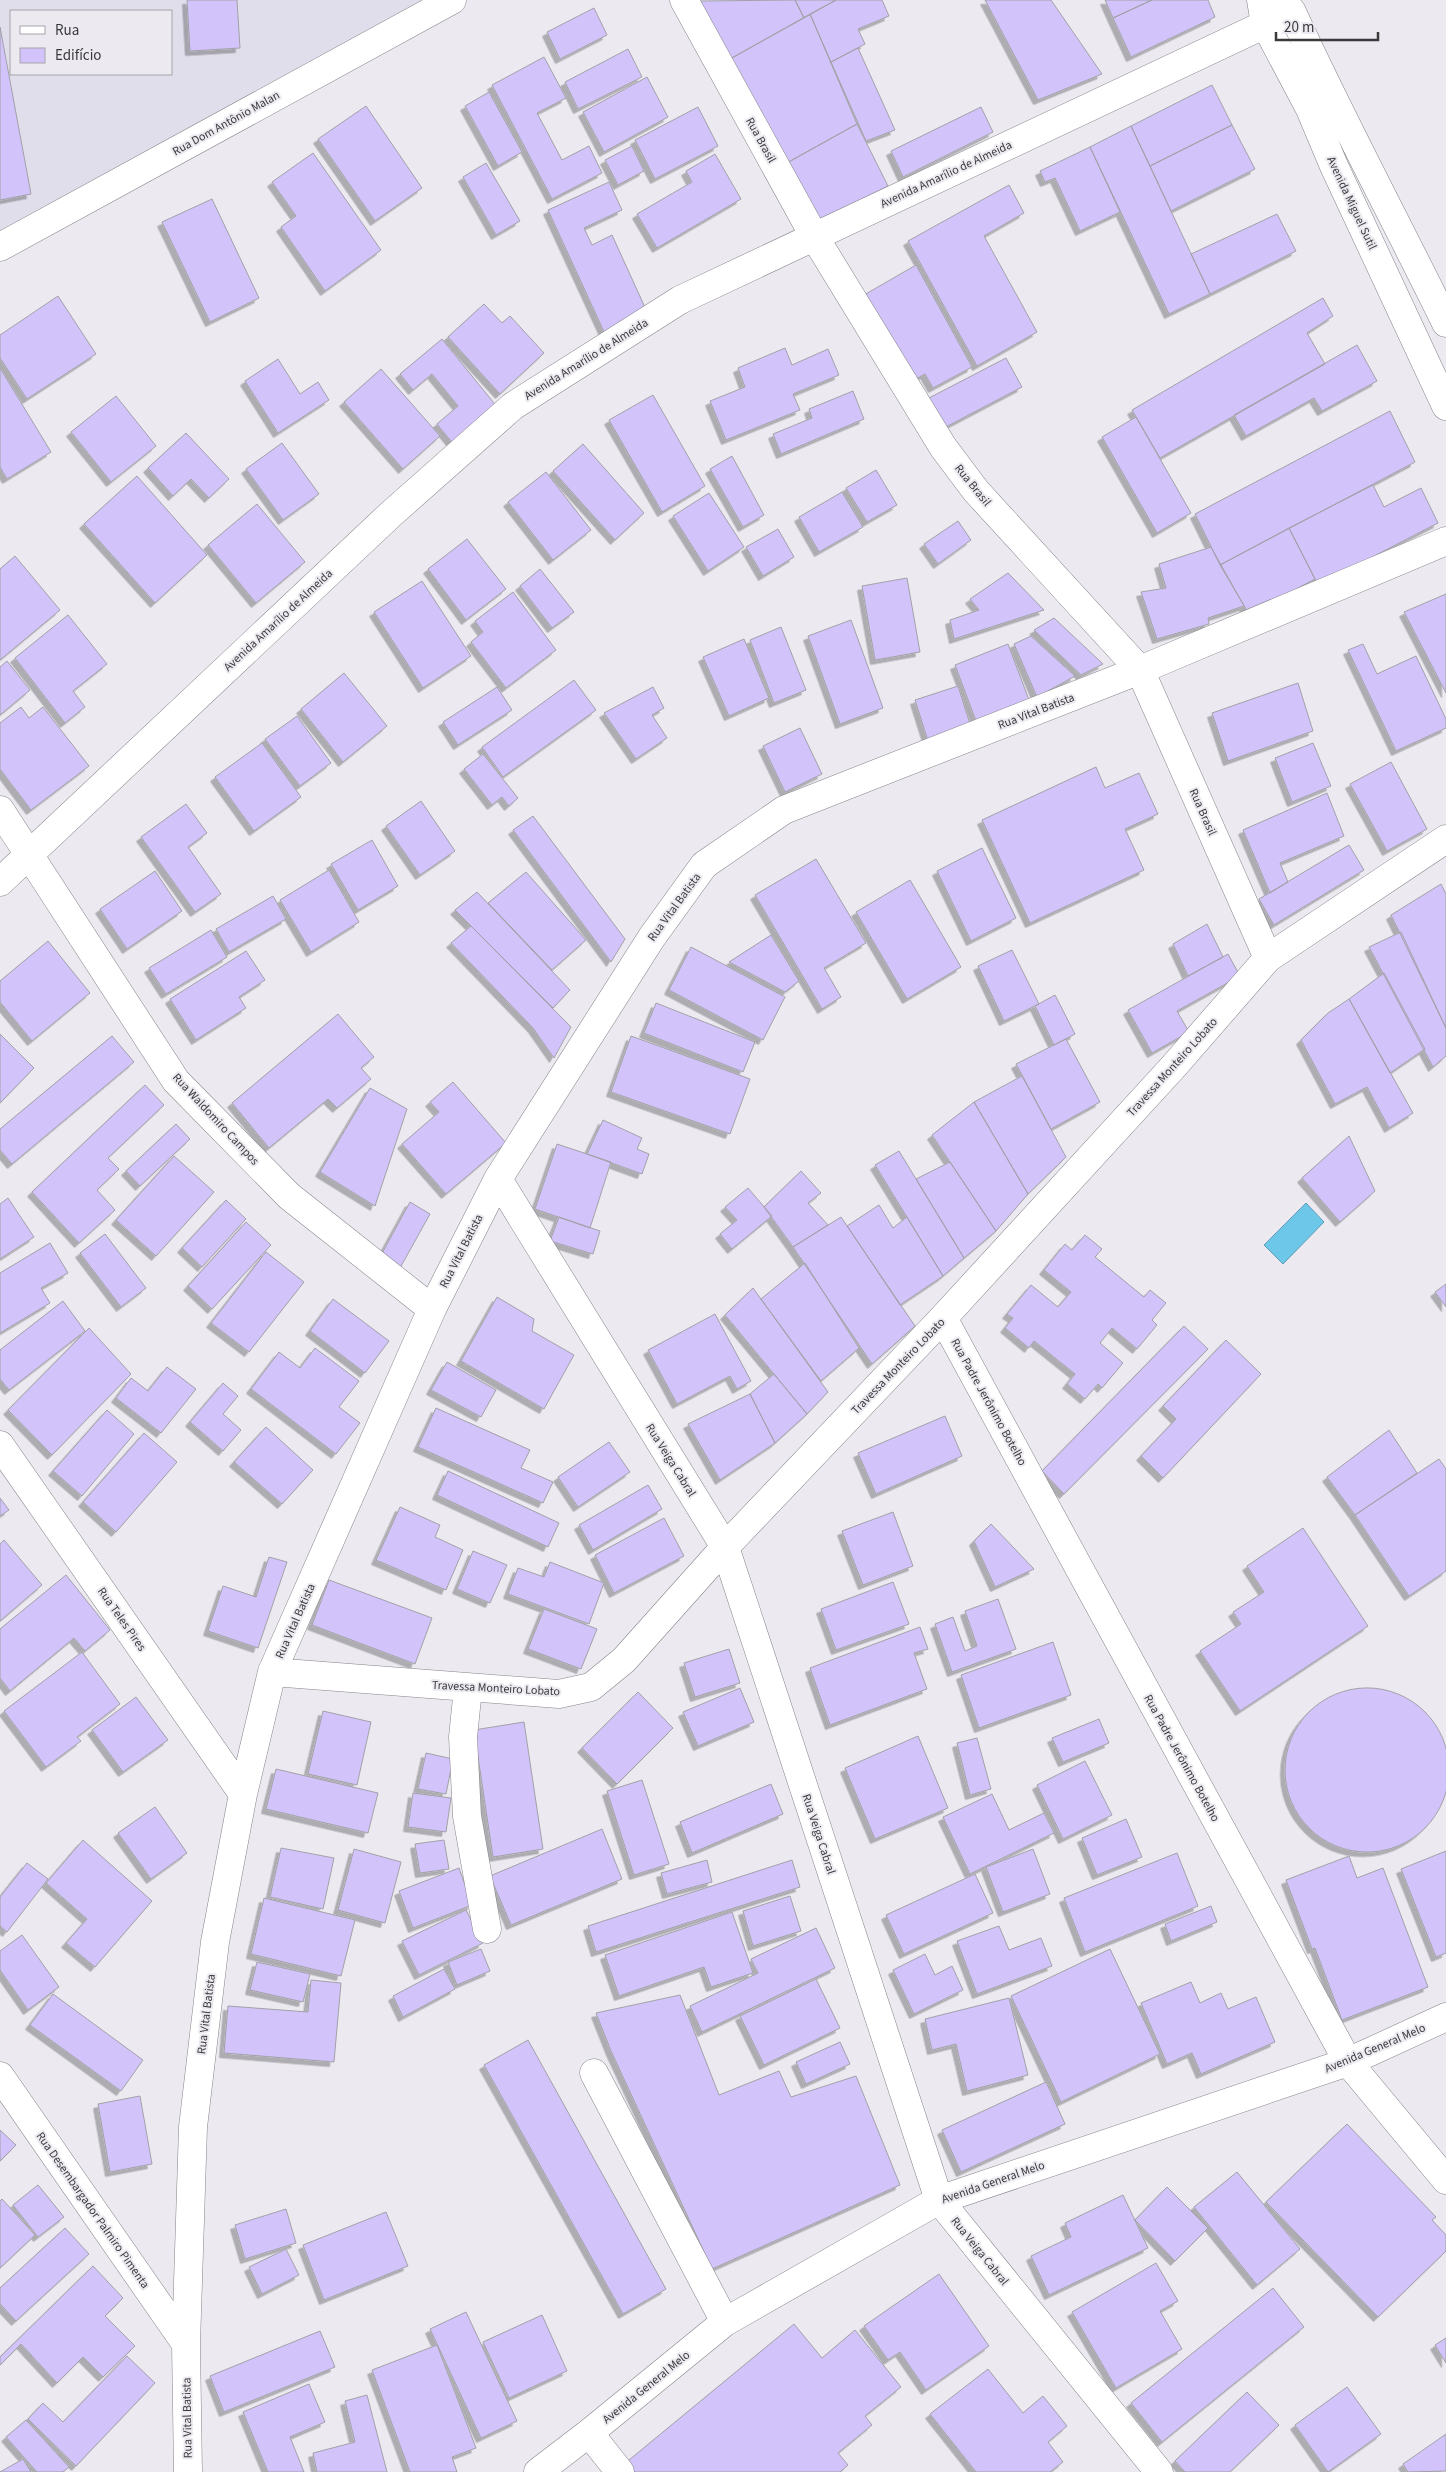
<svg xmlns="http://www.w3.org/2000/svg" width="1446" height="2472" font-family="'Source Sans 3',sans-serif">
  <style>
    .built { fill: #e1deeb; fill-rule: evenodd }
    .water { fill: #6dc7e9; stroke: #5e9db5 }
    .building { fill: #d2c3fb; stroke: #a2a1a7; filter: url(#shadow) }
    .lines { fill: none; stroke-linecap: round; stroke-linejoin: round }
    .minor-casing { stroke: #85848a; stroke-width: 29 }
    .major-casing { stroke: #85848a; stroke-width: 29 }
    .minor { stroke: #fff; stroke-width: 28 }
    .major { stroke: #fff; stroke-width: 28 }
    .labels { text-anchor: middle; stroke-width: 4; stroke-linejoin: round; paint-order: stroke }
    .street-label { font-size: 12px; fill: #3a3a3c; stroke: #eceaf0 }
  </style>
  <defs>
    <filter id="shadow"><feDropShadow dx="-4.5" dy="4.5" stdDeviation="0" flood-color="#0004"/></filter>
  </defs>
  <rect width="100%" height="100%" fill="#eceaf0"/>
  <path class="built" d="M0,0H433L0,238ZM11,11H171V74H11Z"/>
  <path class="water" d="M1306,1203L1324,1222L1283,1264L1264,1245Z"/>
  <path class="building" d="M187,0H237L240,48L190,51Z
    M795,0L804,18L730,59L699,1Z
    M795,0H836L804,18Z
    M836,0H882L889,16L858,29L865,44L831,62L810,14Z
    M985,0H1051L1102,74L1038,100Z
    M1105,0H1152L1113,18Z
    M1152,0H1208L1215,17L1131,57L1113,18Z
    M594,8L607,35L560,59L547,32Z
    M810,14L857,124L785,164L730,59Z
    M0,27L31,194L0,200Z
    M858,48L895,130L866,141L831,62Z
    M628,49L642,77L578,109L565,82Z
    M544,57L566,98L537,113L562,160L589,146L602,173L552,199L492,85Z
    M647,77L668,117L604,152L583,112Z
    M1212,85L1232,125L1150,166L1131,126Z
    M489,92L522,152L498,166L465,106Z
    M366,106L422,188L375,221L318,139Z
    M698,107L718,146L655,179L635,140Z
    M981,107L993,132L903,177L891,151Z
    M857,124L888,186L818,222L785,164Z
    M1232,125L1255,169L1171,211L1150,166Z
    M1131,126L1210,294L1169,314L1090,147Z
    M632,146L644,171L618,185L605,160Z
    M1090,147L1120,212L1080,231L1055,178L1045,182L1040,171Z
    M313,153L381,250L325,291L281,227L296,216L272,182Z
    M715,154L741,199L657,248L637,214L692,182L686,171Z
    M486,163L520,221L496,235L463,177Z
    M609,182L622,210L584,228L592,245L612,235L648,314L605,334L548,210Z
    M1009,185L1024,213L984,236L1037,332L977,366L908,241Z
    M212,199L259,298L210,322L162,222Z
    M1277,214L1296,251L1210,294L1191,254Z
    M916,265L972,367L933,388L925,374L912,381L864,295Z
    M58,296L96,354L27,399L0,358V335Z
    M1323,298L1333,316L1307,333L1325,364L1160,458L1132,410Z
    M484,304L502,323L510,316L544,353L500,394L448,337Z
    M442,339L498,408L454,445L437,424L458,406L432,374L413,390L400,374Z
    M1357,345L1377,381L1322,411L1314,398L1246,436L1234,415Z
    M785,348L792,365L828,349L839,375L793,394L800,410L726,440L710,401L745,387L738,368Z
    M1006,358L1022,387L942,429L927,399Z
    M278,359L300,394L318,382L329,400L278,433L245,381Z
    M0,368L51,452L7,479L0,467Z
    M381,369L440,436L403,469L344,402Z
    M853,391L864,419L781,454L773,434L812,418L809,409Z
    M653,395L705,486L662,512L609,420Z
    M116,396L156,446L111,482L71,432Z
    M1390,411L1415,462L1220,565L1195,514Z
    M1136,417L1191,513L1157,533L1102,437Z
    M186,433L229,479L209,498L191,479L173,496L148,468Z
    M282,443L319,494L283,520L246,469Z
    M583,444L644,513L615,540L553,471Z
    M732,456L764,515L743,527L710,469Z
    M876,470L897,505L867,522L846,488Z
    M546,472L591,530L553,560L508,502Z
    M137,476L207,555L155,603L84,524Z
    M1373,485L1384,507L1421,488L1438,523L1318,585L1289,528Z
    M842,492L863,527L819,552L799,517Z
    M709,493L744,547L708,571L673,516Z
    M257,504L305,562L256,603L208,545Z
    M958,521L971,540L938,564L924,544Z
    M1289,528L1315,579L1249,614L1220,565Z
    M778,529L794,557L763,576L746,547Z
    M467,539L506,589L466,620L428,569Z
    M1211,547L1244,606L1208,618L1209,624L1157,639L1141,592L1166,588L1159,564Z
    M15,556L60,610L0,660V569Z
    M540,569L574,612L552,628L520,586Z
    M1008,573L1044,610L954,639L950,620L979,610L970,599Z
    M907,578L920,652L875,660L862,586Z
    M422,581L471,656L423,688L374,612Z
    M513,592L556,650L506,688L471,642L483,632L475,621Z
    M1446,594V693L1404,612Z
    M68,615L107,664L73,691L85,707L65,723L15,658Z
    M1054,618L1103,664L1081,675L1034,630Z
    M851,620L883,708L840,724L808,636Z
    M781,627L806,690L774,703L750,640Z
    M1031,636L1075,676L1037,697L1014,644Z
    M744,639L769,698L729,716L703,657Z
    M1008,644L1029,700L976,721L955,665Z
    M1363,644L1377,674L1416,656L1446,719V728L1396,751L1348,650Z
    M7,661L30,690L0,715V667Z
    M344,673L387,726L343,762L301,709Z
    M574,680L596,710L503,777L482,747Z
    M1298,683L1313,731L1228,761L1212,713Z
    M958,686L971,727L928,741L915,700Z
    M497,687L512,710L458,745L443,722Z
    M653,687L664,708L652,715L667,738L636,759L604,713Z
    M21,707L29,718L43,707L89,766L31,810L0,769V723Z
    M297,716L331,763L300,786L265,739Z
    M800,728L822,774L785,792L763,746Z
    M262,743L301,797L254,831L215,777Z
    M1313,743L1331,786L1292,802L1275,758Z
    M483,754L518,798L509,806L502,797L492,805L464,769Z
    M1391,762L1427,829L1387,851L1350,784Z
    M1096,767L1105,788L1139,773L1158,814L1125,829L1144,870L1030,923L982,820Z
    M1327,793L1344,836L1280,863L1288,882L1270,893L1243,830Z
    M421,801L455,851L420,875L386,826Z
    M186,804L207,833L188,847L221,894L195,912L141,837Z
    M533,816L625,939L611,962L513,830Z
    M372,840L398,886L358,910L331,864Z
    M1349,845L1364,870L1274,925L1259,899Z
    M982,848L1016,918L971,941L937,871Z
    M816,859L866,943L824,968L841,997L822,1009L755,895Z
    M329,870L359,922L311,952L280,900Z
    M155,871L182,911L127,949L100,909Z
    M526,872L586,940L552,970L488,903Z
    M910,880L961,967L907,999L856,912Z
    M1441,884L1446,894V1028L1391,915Z
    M477,892L570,990L553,1008L455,910Z
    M273,896L286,919L229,952L216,929Z
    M1207,924L1223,957L1188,976L1173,944Z
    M471,926L571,1027L554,1058L533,1028L451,943Z
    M211,930L227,957L166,994L149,968Z
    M1401,932L1446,1028V1056L1433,1067L1369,947Z
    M771,935L799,981L785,992L729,962Z
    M48,941L90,993L32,1041L0,1002V981Z
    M691,947L785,997L763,1040L669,990Z
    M1012,950L1039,1004L1004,1021L978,966Z
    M246,951L265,980L239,997L246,1008L196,1040L170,999Z
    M1228,954L1240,976L1177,1011L1189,1032L1152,1053L1128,1010Z
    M1384,973L1425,1049L1390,1073L1349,999Z
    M1055,995L1075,1034L1054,1045L1035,1006Z
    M1349,999L1413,1113L1389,1128L1367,1087L1335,1104L1301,1040L1328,1013Z
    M656,1003L755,1042L743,1072L644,1033Z
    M338,1014L374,1057L361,1068L371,1079L337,1108L328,1099L269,1148L232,1103Z
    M0,1034L34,1068L0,1103Z
    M112,1036L134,1062L12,1164L0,1150V1129Z
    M631,1036L750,1079L730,1134L611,1092Z
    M1066,1039L1100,1102L1051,1129L1016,1064Z
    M1022,1076L1066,1157L1028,1194L974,1102Z
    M453,1082L506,1143L446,1194L402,1144L439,1112L430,1102Z
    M145,1085L164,1105L108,1158L119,1169L97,1190L115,1210L79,1243L32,1192Z
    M370,1088L407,1109L375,1206L320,1172Z
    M974,1102L1028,1194L996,1231L932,1135Z
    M603,1120L642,1138L637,1149L649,1154L642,1174L587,1154Z
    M176,1124L190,1139L140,1186L126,1171Z
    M1349,1136L1375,1191L1340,1222L1302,1178Z
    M557,1144L611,1162L590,1228L535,1209Z
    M899,1151L964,1258L943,1276L875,1165Z
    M174,1156L214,1192L156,1256L116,1220Z
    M950,1162L996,1231L964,1258L916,1179Z
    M801,1171L821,1193L808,1203L828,1225L793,1247L764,1207Z
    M748,1188L772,1216L732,1249L720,1234L737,1220L725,1207Z
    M8,1198L34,1237L0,1259V1204Z
    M226,1200L246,1219L202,1267L182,1248Z
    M410,1202L430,1214L400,1268L380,1257Z
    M879,1205L893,1228L907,1217L943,1276L900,1305L847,1226Z
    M559,1217L600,1231L593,1254L550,1241Z
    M841,1217L915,1326L872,1364L793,1247Z
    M246,1222L271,1245L212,1309L188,1286Z
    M105,1234L146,1288L121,1307L80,1253Z
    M1085,1235L1102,1249L1095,1257L1144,1297L1150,1290L1166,1303L1152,1320L1157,1325L1137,1349L1112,1328L1100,1343L1123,1363L1102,1388L1098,1384L1085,1399L1067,1384L1075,1374L1034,1341L1029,1348L1005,1328L1013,1318L1007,1314L1031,1285L1058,1307L1071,1292L1044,1270L1065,1244L1072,1250Z
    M50,1243L68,1273L41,1288L50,1303L0,1333V1273Z
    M266,1252L304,1282L249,1352L211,1323Z
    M805,1263L859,1348L821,1381L761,1299Z
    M1446,1284V1307L1435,1292Z
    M753,1288L828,1392L807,1414L725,1315Z
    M497,1297L534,1319L532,1331L574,1355L544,1409L461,1361Z
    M333,1299L389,1341L365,1373L310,1331Z
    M63,1301L85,1331L9,1390L0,1379V1350Z
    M715,1314L751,1381L737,1389L730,1376L677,1404L648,1350Z
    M1184,1326L1208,1349L1064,1494L1042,1471Z
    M89,1328L131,1374L52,1455L8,1410Z
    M1226,1340L1261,1374L1163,1478L1141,1456L1176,1419L1163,1406Z
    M315,1348L359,1381L339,1407L360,1423L336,1454L251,1389L279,1352L300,1368Z
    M447,1362L496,1390L481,1417L431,1390Z
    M167,1367L196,1389L161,1433L116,1398L131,1378L148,1391Z
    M774,1374L807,1414L775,1443L750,1394Z
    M223,1383L238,1396L223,1414L241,1430L223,1451L190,1422Z
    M750,1394L775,1443L720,1480L688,1424Z
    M436,1408L530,1450L521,1468L553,1482L543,1503L418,1447Z
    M107,1410L134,1434L82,1496L53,1471Z
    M945,1416L962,1456L876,1494L858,1453Z
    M266,1427L313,1470L282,1504L234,1462Z
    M1389,1430L1417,1473L1355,1515L1327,1477Z
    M144,1433L177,1462L116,1532L83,1502Z
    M609,1442L630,1472L578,1507L558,1477Z
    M1439,1459L1446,1469V1571L1409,1596L1355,1515Z
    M448,1471L559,1523L548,1547L437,1495Z
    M648,1485L662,1509L593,1550L579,1525Z
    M0,1498L9,1510L0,1516Z
    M400,1507L440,1525L435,1537L463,1550L446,1590L376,1560Z
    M893,1512L913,1566L863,1585L842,1531Z
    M664,1518L684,1556L614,1593L595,1555Z
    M991,1524L1034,1569L995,1587L974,1541Z
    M1303,1528L1368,1626L1240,1711L1200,1651L1241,1624L1233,1612L1264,1592L1247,1566Z
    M4,1540L42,1585L0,1621V1544Z
    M473,1551L507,1565L490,1603L457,1589Z
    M269,1557L287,1562L258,1648L208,1631L223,1586L256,1597Z
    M550,1562L604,1583L589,1624L508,1594L518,1568L544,1577Z
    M66,1575L110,1630L85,1651L74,1638L10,1691L0,1678V1629Z
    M329,1580L432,1618L415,1664L312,1625Z
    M893,1582L909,1624L836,1650L821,1609Z
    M998,1599L1016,1649L952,1672L935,1624L953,1617L965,1651L977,1646L965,1611Z
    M544,1609L597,1629L581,1669L528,1649Z
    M920,1627L928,1649L914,1653L927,1689L830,1725L810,1668Z
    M1053,1642L1071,1695L979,1728L961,1675Z
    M729,1649L740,1683L695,1697L684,1663Z
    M82,1652L120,1704L77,1737L81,1741L46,1767L4,1711Z
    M1285 1770a82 82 0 1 1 164 0a82 82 0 1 1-164 0Z
    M740,1688L754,1722L698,1746L683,1712Z
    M638,1692L673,1728L617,1784L582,1748Z
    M136,1697L168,1740L123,1772L92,1730Z
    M323,1711L371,1722L357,1785L308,1774Z
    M1099,1719L1109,1743L1063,1762L1052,1738Z
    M524,1722L543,1849L493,1857L474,1730Z
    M918,1736L948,1808L875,1839L845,1768Z
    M977,1738L991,1789L970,1795L957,1743Z
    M426,1753L453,1759L446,1794L418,1789Z
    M1085,1761L1112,1815L1063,1839L1037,1785Z
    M276,1769L378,1793L368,1833L266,1809Z
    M642,1780L669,1864L634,1875L607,1791Z
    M771,1784L783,1814L692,1853L680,1822Z
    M413,1793L451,1798L446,1832L408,1827Z
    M992,1794L1009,1830L1044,1813L1054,1833L970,1874L943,1817Z
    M155,1807L187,1853L151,1879L118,1833Z
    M1126,1819L1142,1857L1097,1875L1082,1838Z
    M602,1829L622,1879L511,1925L490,1876Z
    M83,1840L152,1901L95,1967L66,1943L87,1919L46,1883Z
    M444,1840L449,1869L420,1873L415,1844Z
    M281,1848L334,1858L323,1909L270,1897Z
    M354,1849L401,1862L385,1923L338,1910Z
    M1033,1849L1050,1894L1003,1912L986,1867Z
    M1446,1851V1953L1436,1957L1401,1869Z
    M1177,1853L1198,1906L1085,1952L1064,1898Z
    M1349,1856L1357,1878L1383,1868L1428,1987L1342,2020L1315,1948L1312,1949L1286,1880Z
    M707,1860L712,1882L667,1894L661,1873Z
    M792,1860L800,1887L596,1952L588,1926Z
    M27,1863L48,1879L7,1932L0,1926V1897Z
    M459,1868L472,1905L413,1928L399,1891Z
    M975,1874L993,1913L904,1954L886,1915Z
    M790,1896L801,1931L753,1946L743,1911Z
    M264,1898L355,1920L341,1976L251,1954Z
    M1211,1906L1217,1922L1171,1941L1165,1924Z
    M466,1910L483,1943L419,1975L402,1941Z
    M732,1912L753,1973L711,1987L704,1967L619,1996L605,1955Z
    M999,1926L1009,1950L1041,1938L1052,1966L977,1994L957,1941Z
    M816,1928L835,1968L702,2032L690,2006L758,1973L751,1959Z
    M22,1935L59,1987L28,2010L0,1970V1951Z
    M481,1949L490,1971L457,1985L448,1962Z
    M1110,1949L1160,2054L1061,2102L1011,1996Z
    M925,1954L935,1975L952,1966L963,1990L914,2014L893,1970Z
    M257,1962L310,1974L303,2002L250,1990Z
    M444,1969L455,1989L403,2017L393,1996Z
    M816,1979L840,2028L764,2065L740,2016Z
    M311,1980L341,1983L334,2062L224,2053L228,2006L308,2012Z
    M1191,1982L1200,2003L1221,1993L1228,2009L1256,1997L1275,2042L1201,2074L1192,2053L1167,2064L1141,2003Z
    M53,1994L143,2060L121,2091L30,2025Z
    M680,1995L719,2095L779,2071L791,2097L856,2076L900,2185L712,2269L611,2051L596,2013Z
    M1009,1998L1028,2075L967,2091L956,2044L932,2050L925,2019Z
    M528,2040L666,2289L623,2314L484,2065Z
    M840,2042L850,2064L806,2084L796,2062Z
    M1046,2082L1065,2124L961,2172L942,2130Z
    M140,2096L152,2164L110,2172L98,2104Z
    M1347,2124L1436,2217L1432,2220L1446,2235V2251L1378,2317L1266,2202Z
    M0,2130L16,2145L0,2161Z
    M1237,2172L1300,2249L1257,2285L1194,2207Z
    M38,2185L64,2217L38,2237L13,2205Z
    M1167,2187L1208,2228L1175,2261L1135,2220Z
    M1123,2195L1148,2248L1049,2295L1031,2256L1071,2237L1065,2223Z
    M2,2199L35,2235L0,2268V2201Z
    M286,2209L296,2243L245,2259L235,2225Z
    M386,2212L408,2266L324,2300L303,2245Z
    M65,2228L89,2254L16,2321L0,2304V2288Z
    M286,2249L299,2275L262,2294L249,2267Z
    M1156,2263L1178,2301L1160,2311L1182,2349L1116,2388L1072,2312Z
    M93,2266L123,2298L105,2316L135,2346L103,2377L83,2357L57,2383L21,2344L0,2365V2357Z
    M939,2274L989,2346L926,2390L900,2352L888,2360L864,2326Z
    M1273,2288L1304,2327L1162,2442L1131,2403Z
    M466,2312L517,2421L481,2438L430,2329Z
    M542,2315L567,2371L509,2398L483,2342Z
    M794,2324L822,2358L855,2330L901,2387L865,2416L872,2425L838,2453L848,2465L840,2472H629L623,2465Z
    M320,2331L335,2367L224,2412L210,2376Z
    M1446,2338V2363L1435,2345Z
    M437,2345L476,2448L452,2457L457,2472H410L372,2370Z
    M127,2356L155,2383L76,2466L28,2419L43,2403L63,2422Z
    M988,2369L1023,2413L1043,2396L1067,2426L1048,2442L1063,2462L1050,2472H976L930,2414Z
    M309,2384L325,2422L290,2437L304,2472H268L243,2412Z
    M1347,2387L1381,2434L1328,2472L1295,2425Z
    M1247,2392L1279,2425L1230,2472H1185L1175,2461Z
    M367,2395L387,2472H317L313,2453L355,2442L345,2401Z
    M26,2420L69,2467L63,2472H37L6,2437Z
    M1446,2434V2471L1408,2472L1403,2464Z
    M23,2459L31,2472H0Z"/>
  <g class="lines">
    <defs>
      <path id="minor" d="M684,0L814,236L943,447L976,491L1140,670L1268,958
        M0,247L452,0
        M0,810L176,1081L289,1196L432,1309
        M0,882L391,514L513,406L680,300L1287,14
        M498,1179L725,1547L939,2200L1159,2472
        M943,1318L1348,2062L1446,2180
        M0,1445L243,1794
        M272,1672L559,1694L591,1687L624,1660L725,1547L943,1318L1174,1066L1268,958L1446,839
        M468,1688L463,1737L467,1816L487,1929
        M594,2073L725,2322
        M0,2076L186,2344
        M589,2433L620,2472
        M188,2472L186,2344L193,2127L215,1942L243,1794L272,1672L432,1309L498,1179L652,937L704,865L784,810L1140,670L1446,541"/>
      <path id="major" d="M1261,0L1265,24L1310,109L1334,166L1446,406
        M1283,0L1292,12C1340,117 1395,219 1446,323
        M538,2472L589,2433L725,2322L939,2200L1348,2062L1446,2017"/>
    </defs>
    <use href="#minor" class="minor-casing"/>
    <use href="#major" class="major-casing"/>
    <use href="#minor" class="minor"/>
    <use href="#major" class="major"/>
  </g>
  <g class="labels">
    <g class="street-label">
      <text transform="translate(226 123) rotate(-29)" y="4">Rua Dom Antônio Malan</text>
      <text transform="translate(761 140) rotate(61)" y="4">Rua Brasil</text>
      <text transform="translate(946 174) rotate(-25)" y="4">Avenida Amarílio de Almeida</text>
      <text transform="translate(1352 203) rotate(65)" y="4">Avenida Miguel Sutil</text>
      <text transform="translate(586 359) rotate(-32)" y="4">Avenida Amarílio de Almeida</text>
      <text transform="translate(973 485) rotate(51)" y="4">Rua Brasil</text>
      <text transform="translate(278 620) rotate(-43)" y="4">Avenida Amarílio de Almeida</text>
      <text transform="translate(1036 711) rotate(-21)" y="4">Rua Vital Batista</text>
      <text transform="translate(1203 812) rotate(66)" y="4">Rua Brasil</text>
      <text transform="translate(674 907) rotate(-54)" y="4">Rua Vital Batista</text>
      <text transform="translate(1172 1067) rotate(-48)" y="4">Travessa Monteiro Lobato</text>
      <text transform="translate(216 1119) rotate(47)" y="4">Rua Waldomiro Campos</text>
      <text transform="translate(461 1251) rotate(-63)" y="4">Rua Vital Batista</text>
      <text transform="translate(898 1366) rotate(-46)" y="4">Travessa Monteiro Lobato</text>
      <text transform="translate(989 1402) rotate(61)" y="4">Rua Padre Jerônimo Botelho</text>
      <text transform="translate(671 1460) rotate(58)" y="4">Rua Veiga Cabral</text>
      <text transform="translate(122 1619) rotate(55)" y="4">Rua Teles Pires</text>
      <text transform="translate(295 1621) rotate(-66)" y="4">Rua Vital Batista</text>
      <text transform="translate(496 1688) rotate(3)" y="4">Travessa Monteiro Lobato</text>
      <text transform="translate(1182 1758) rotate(61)" y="4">Rua Padre Jerônimo Botelho</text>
      <text transform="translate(819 1834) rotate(72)" y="4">Rua Veiga Cabral</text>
      <text transform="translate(206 2014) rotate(-83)" y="4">Rua Vital Batista</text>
      <text transform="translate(1375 2048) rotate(-23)" y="4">Avenida General Melo</text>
      <text transform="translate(993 2182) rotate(-19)" y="4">Avenida General Melo</text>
      <text transform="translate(93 2210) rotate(55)" y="4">Rua Desembargador Palmiro Pimenta</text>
      <text transform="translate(980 2251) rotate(51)" y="4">Rua Veiga Cabral</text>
      <text transform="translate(646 2387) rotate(-39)" y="4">Avenida General Melo</text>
      <text transform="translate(187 2418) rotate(-91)" y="4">Rua Vital Batista</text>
    </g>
  </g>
  <rect x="10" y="10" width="162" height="65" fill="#eceaf0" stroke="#a5a4a8"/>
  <rect x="20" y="26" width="25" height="8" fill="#ffffff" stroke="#a5a4a8"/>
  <text x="55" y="35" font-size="15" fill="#3a3a3c">Rua</text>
  <rect x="20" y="48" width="25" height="15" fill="#d2c3fb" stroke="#a5a4a8"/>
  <text x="55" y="60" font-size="15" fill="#3a3a3c">Edifício</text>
  <path d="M1276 32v8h102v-8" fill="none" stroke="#3a3a3c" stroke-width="2.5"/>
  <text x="1284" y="32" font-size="15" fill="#3a3a3c" stroke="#eceaf0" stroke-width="4" paint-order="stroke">20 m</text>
</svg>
